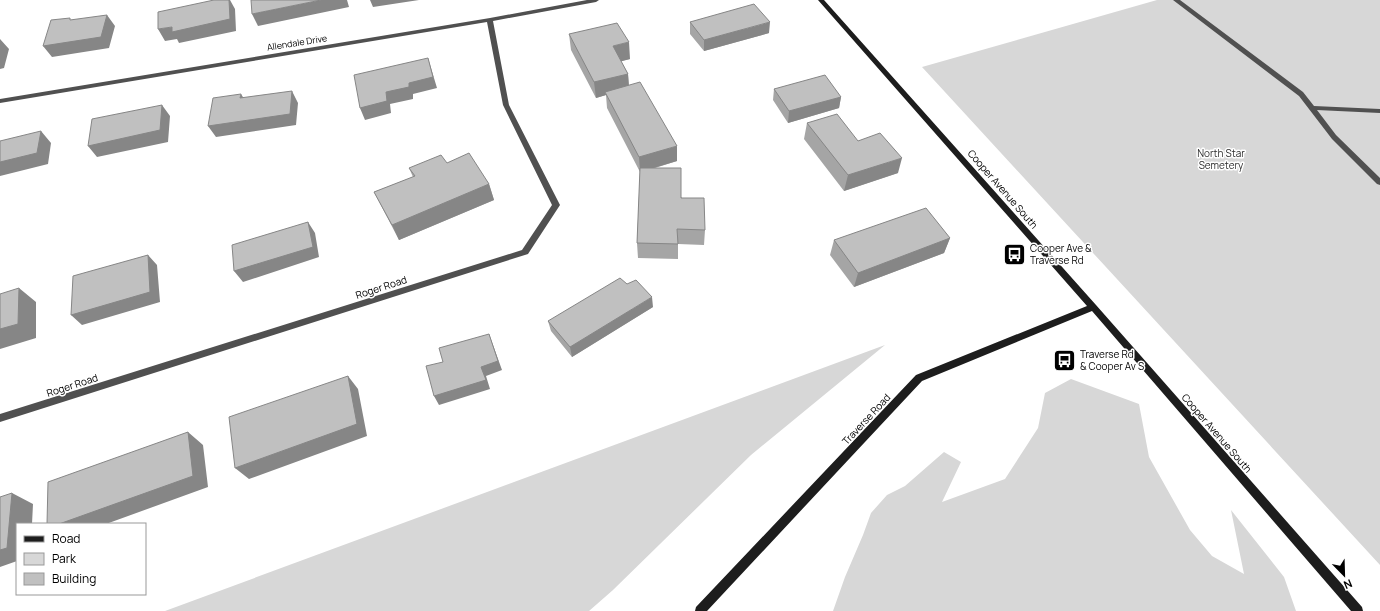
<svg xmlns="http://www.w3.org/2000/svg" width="1380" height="611" font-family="Manrope,sans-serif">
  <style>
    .green { fill: #d7d7d7 }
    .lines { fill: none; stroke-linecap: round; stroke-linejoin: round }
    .lane { fill: #505050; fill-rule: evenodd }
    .street { fill: #505050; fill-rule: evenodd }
    .secondary { fill: #1d1d1d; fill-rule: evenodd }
    .wall { fill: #a5a5a5 }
    .shaded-wall { fill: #868686 }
    .building { fill: #c0c0c0; stroke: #868686 }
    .labels { text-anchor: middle; stroke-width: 3; stroke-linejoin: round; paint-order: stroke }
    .far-street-label { font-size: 9px; fill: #000; stroke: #fff }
    .park-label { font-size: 10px; fill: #2e2e2e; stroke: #fff }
    .street-label { font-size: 10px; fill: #000; stroke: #fff }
    .poi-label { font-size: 10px; fill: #000; stroke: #fff; text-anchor: start }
  </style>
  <rect width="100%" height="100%" fill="#fff"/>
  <path class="green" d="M1157,0H1380V565L922,67Z
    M885,345L751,455L613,590L589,611H165Z
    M1071,379L1139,404L1149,457L1190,530L1212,556L1244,574L1231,510L1284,577L1296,611H833L845,577L863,535L871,513L887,495L905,486L944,452L961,462L942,502L1005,479L1038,428L1045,393Z"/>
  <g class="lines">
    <path class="lane" d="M1173,0H1180L1303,92L1314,106L1380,109V113L1317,110L1336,135L1380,178V185L1377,184L1332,139L1299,96Z"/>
    <path class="street" d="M587,0H599L596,2L493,21L509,105L560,205L528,254L0,422V414L522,250L552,205L503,105L487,22L0,103V99L490,18Z"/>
    <path class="secondary" d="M818,0H824L1096,305L1362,607L1363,611H1351L1092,311L922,381L707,611H695L696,607L916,375L1087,306Z"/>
  </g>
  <path class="wall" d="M690,22L769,33L704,51L690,34Z
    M569,34L630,59L621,61L628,74L629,85L677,161L655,168L682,198L705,230L704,245L678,244V259L638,258L637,243L640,172L607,108L606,95L596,98L571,50Z
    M774,89L841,97L839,108L788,123L773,100Z
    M807,123L858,141L898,173L844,191L804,139Z
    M447,163L489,184L494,200L399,240L374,192L413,177L409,168Z
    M950,238L944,253L854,287L830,255L834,240Z
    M653,307L572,357L551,331L548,321Z"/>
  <path class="shaded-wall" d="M229,0H230L235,9L236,31L179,43L177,39L165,41L158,29L172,27Z
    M321,0H347L349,7L258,26L252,14Z
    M370,0H419L373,7Z
    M107,15L115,26L109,48L52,57L43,46Z
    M770,22L769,33L704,51V40Z
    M0,39L9,49L4,68L0,69Z
    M629,42L630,59L615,63L613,46Z
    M428,58L437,88L413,94V99L390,104L391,113L365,120L360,108L386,92L409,83Z
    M628,74L629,90L605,92L606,95L596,98L594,82Z
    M292,91L298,103L296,125L216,137L208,126Z
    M241,94L248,105L240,98Z
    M841,97L839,108L788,123L789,111Z
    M162,105L170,116L168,142L97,157L88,146Z
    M41,131L51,143L48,164L0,176V162Z
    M677,146V161L640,172L639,157Z
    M902,158L898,173L844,191L848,175Z
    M489,184L494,200L399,240L392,225Z
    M308,222L315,233L319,257L243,282L234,271Z
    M950,238L944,253L854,287L858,273Z
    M148,255L157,265L160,302L82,325L71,315Z
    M19,288L36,302V338L0,349V329Z
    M652,297L653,307L572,357L570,347Z
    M489,334L502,370L486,376L490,389L439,405L434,396L481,367Z
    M348,376L358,389L367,436L249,479L235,468Z
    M188,432L203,445L208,487L106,524H59Z
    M12,493L33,504L32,524H17V561L0,567V550Z"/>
  <path class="building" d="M214,0H229L230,19L172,32V27L158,29V12Z
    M251,0H321L252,14Z
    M754,4L770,22L704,40L690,22Z
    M107,15L101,37L43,46L51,20L70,18V20Z
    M617,23L629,42L613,46L628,74L594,82L569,34Z
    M428,58L433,77L409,83V87L386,92L387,101L360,108L354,75Z
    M825,75L841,97L789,111L774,89Z
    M640,82L677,146L639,157L605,92Z
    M292,91L290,114L208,126L213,98L241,94L240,98Z
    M162,105L160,130L88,146L92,119Z
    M837,114L858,141L880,133L902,158L848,175L807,123Z
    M41,131L37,153L0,162V141Z
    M469,153L489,184L392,225L374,192L415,176L409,168L441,155L447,163Z
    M640,168H681V198H704L705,230L677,229L678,244L637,243Z
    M926,208L950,238L858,273L834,240Z
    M308,222L313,247L234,271L232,245Z
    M148,255L150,292L71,315L73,276Z
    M620,278L627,284L636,280L652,297L570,347L548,321Z
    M19,288L18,324L0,329V294Z
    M489,334L498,361L481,367L486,380L434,396L426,366L443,362L439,348Z
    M348,376L357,424L235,468L229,417Z
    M188,432L193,476L59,524H47L48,482Z
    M12,493L7,548L0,550V497Z"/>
  <defs>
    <symbol id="bus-square" viewBox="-11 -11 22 22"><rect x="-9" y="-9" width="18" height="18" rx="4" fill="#000" stroke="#fff"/><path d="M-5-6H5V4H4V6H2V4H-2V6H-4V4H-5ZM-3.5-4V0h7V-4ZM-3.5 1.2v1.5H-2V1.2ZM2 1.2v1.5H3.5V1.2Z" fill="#fff"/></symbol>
  </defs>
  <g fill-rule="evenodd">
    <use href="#bus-square" x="1002" y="242" width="25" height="25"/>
    <use href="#bus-square" x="1052" y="348" width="25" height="25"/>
  </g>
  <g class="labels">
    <g class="far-street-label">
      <text transform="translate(297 43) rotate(-9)" y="3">Allendale Drive</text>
    </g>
    <g class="park-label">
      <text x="1221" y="157">North Star<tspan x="1221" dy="12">Semetery</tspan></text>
    </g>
    <g class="street-label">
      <text transform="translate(1003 189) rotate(49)" y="4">Cooper Avenue South</text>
      <text transform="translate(381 287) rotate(-18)" y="4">Roger Road</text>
      <text transform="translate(72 385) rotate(-18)" y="4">Roger Road</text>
      <text transform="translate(866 419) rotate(-47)" y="4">Traverse Road</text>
      <text transform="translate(1217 433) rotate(49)" y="4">Cooper Avenue South</text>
    </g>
    <g class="poi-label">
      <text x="1030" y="252">Cooper Ave &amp;<tspan x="1030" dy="12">Traverse Rd</tspan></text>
      <text x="1080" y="358">Traverse Rd<tspan x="1080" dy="12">&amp; Cooper Av S</tspan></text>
    </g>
  </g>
  <rect x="16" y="523" width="130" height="72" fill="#ffffff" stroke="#999999"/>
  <rect x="24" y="536" width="20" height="6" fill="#1d1d1d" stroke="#999999"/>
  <text x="52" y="543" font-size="12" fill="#000000">Road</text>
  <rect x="24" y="553" width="20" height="12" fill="#d7d7d7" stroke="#999999"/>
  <text x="52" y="563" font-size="12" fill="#000000">Park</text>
  <rect x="24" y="573" width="20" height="12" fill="#c0c0c0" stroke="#999999"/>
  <text x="52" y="583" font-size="12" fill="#000000">Building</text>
  <g transform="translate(1344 575) rotate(157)" stroke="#ffffff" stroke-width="3" paint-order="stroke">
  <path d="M0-3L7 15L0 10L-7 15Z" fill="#000000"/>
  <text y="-6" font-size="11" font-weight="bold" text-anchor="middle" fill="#000000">N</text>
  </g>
</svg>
